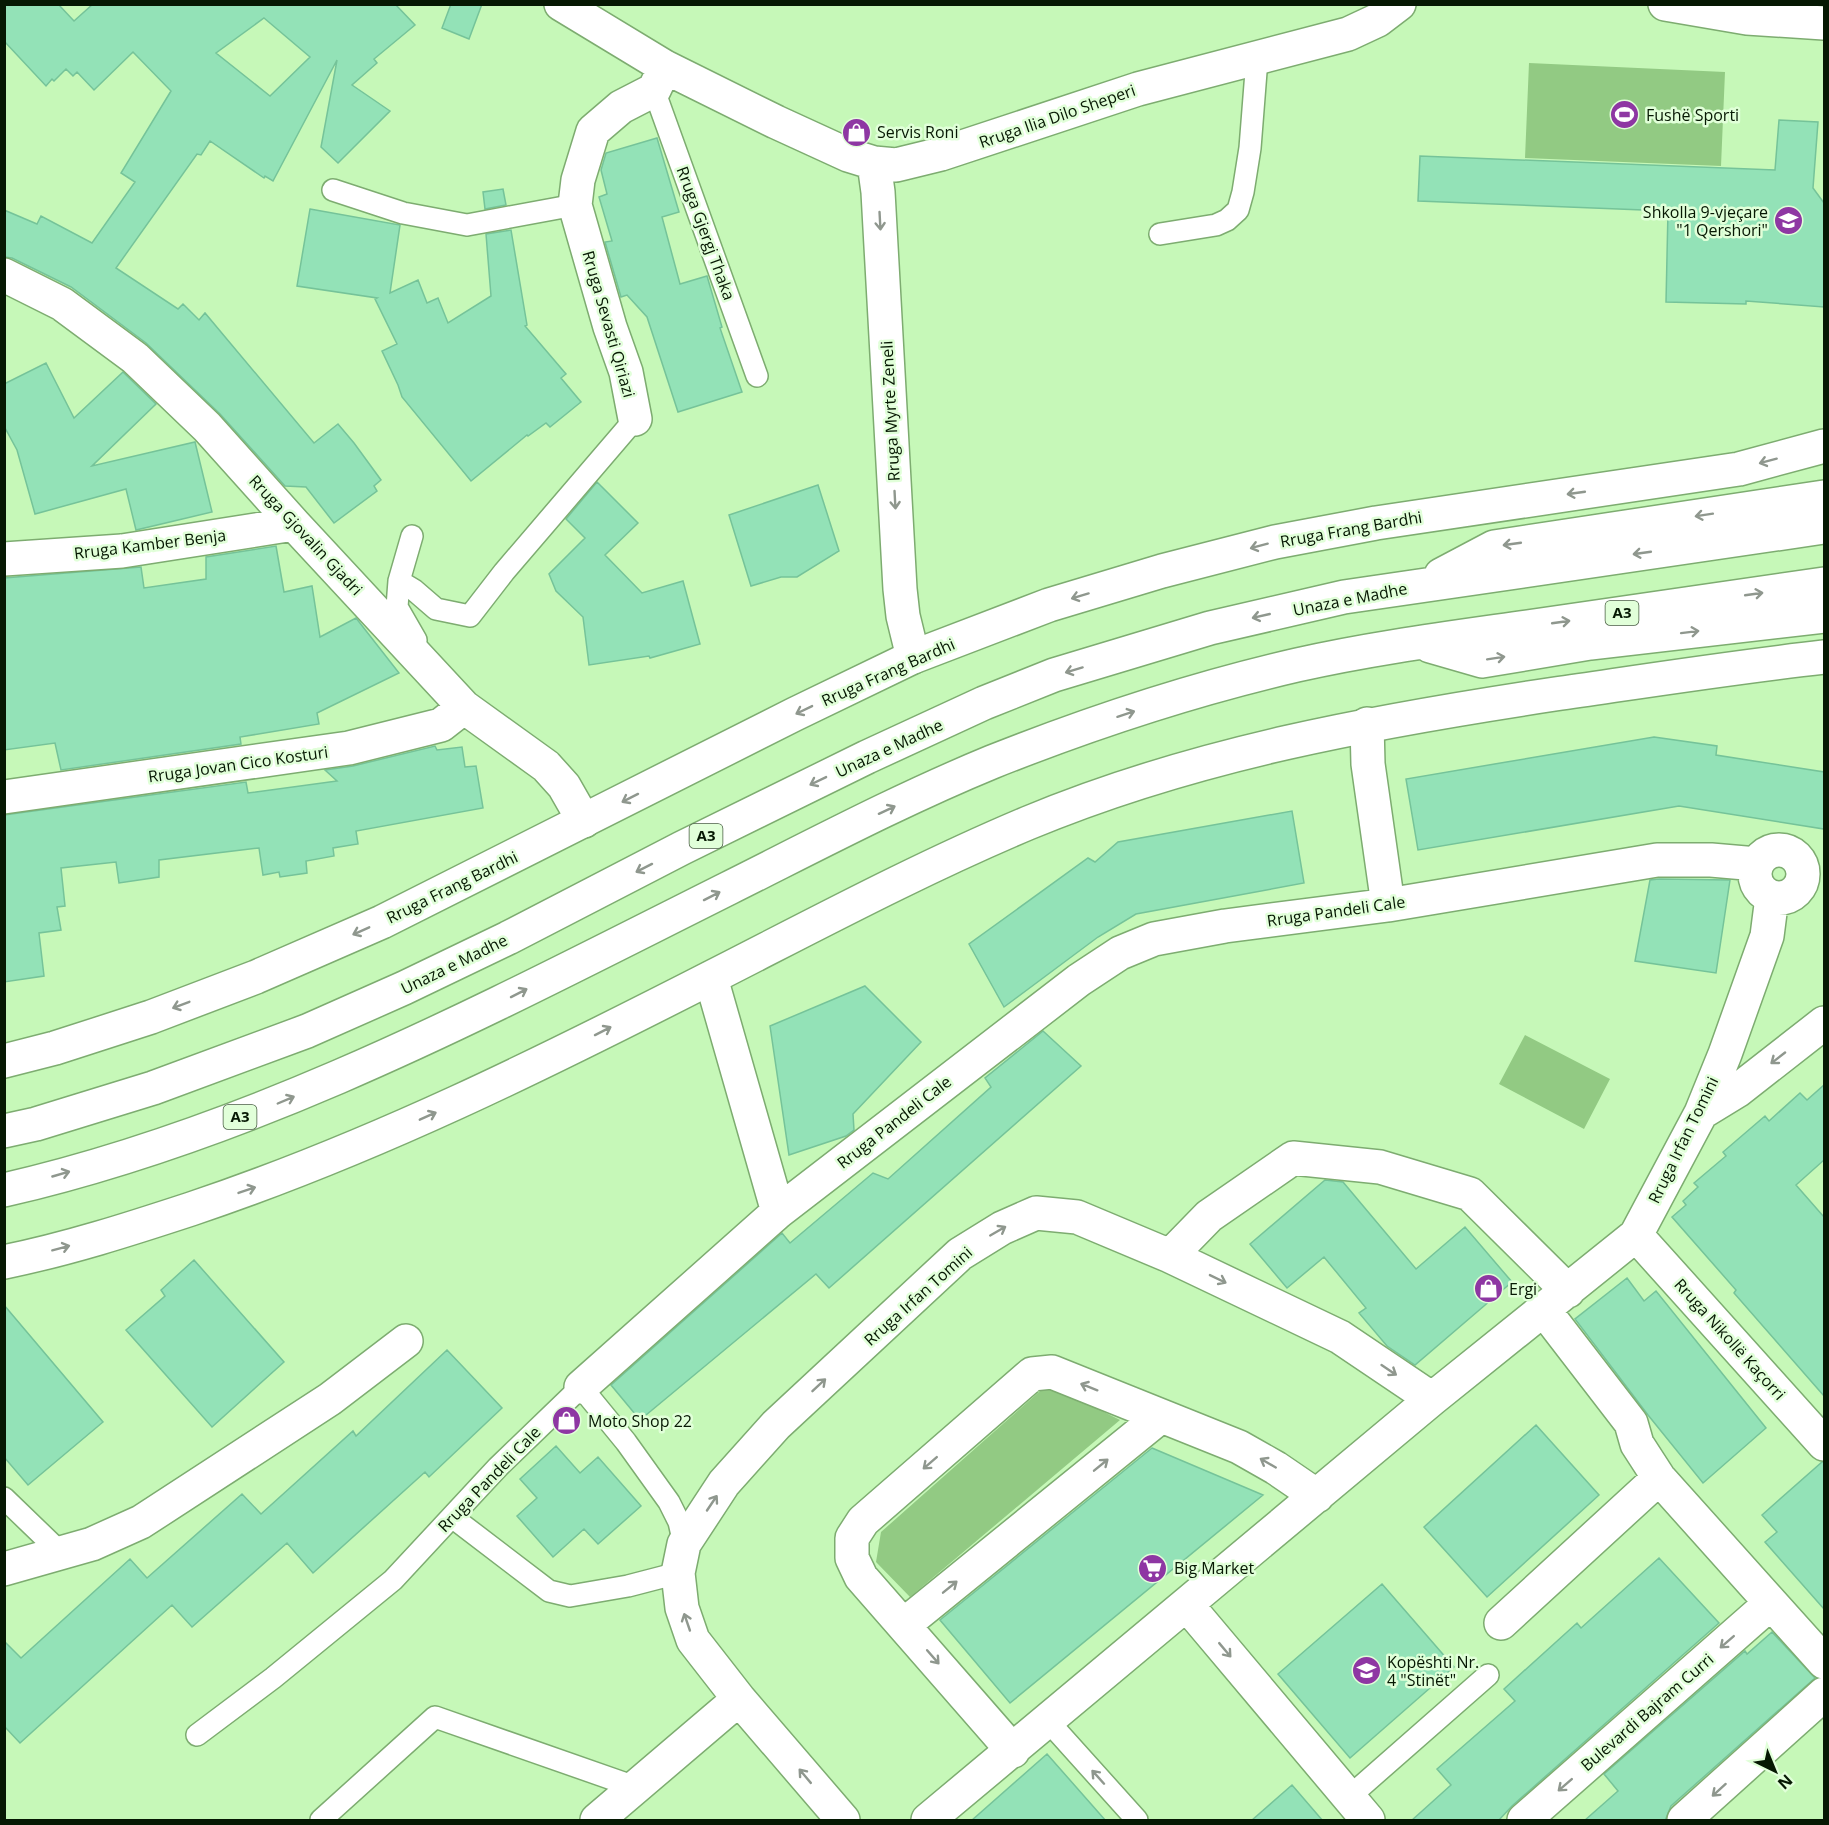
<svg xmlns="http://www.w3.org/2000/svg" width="1829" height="1825" font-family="'Open Sans',sans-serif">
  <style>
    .green { fill: #92ca83 }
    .building { fill: #93e2b7; stroke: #75c399; stroke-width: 1.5; fill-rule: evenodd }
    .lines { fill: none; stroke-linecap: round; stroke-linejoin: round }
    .service-casing { stroke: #7dac70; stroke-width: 24 }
    .minor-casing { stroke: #7dac70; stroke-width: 36 }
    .secondary-casing { stroke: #7dac70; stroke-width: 36 }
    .trunk-casing { stroke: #7dac70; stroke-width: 36 }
    .service { stroke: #fff; stroke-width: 21 }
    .minor { stroke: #fff; stroke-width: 33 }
    .secondary { stroke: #fff; stroke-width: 33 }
    .trunk { stroke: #fff; stroke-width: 33 }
    .oneway { stroke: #8f978e }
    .labels { text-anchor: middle; stroke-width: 5; stroke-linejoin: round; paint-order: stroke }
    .shield { fill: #e1ffd9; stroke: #485d43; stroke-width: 1.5 }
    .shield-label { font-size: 15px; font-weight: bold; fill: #061803 }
    .poi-label { font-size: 16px; fill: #061803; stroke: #e1ffd9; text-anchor: start }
    .street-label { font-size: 16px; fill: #061803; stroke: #e1ffd9 }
  </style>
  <rect width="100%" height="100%" fill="#c6f8b8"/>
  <path class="green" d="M1529,63L1725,72L1721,166L1525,158Z
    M1525,1035L1610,1079L1584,1129L1499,1084Z
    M1048,1384L1120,1420L910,1597L876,1562L881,1532Z"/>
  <path class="building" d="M4,4H58L74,21L93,4H395L415,25L374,59L377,63L352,85L390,111L338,163L321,147L337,60L273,181L265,176L264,178L210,141L201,155L197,154L116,268L178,309L183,304L199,320L205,313L314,443L338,424L354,443L381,480L374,486L377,491L334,523L306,487L285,486L220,414L146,343L71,287L12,258L4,257V210L37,224L41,216L92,243L135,182L121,173L171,91L133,52L94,90L77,72L73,76L66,69L54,81L52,79L46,86L4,41ZM264,18L310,57L270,96L216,53Z
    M451,4H482L469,39L442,28Z
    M1779,120L1818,122L1813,188L1824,203V307L1746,301V304L1666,302L1668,211L1418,201L1420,156L1775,170Z
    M657,138L679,212L662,217L680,284L707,276L722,327L720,328L742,392L678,412L647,317L627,295L621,297L605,242L612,241L599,197L607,194L601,170L606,153Z
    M503,189L506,205L485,209L483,192Z
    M310,209L400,225L390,293L418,280L427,303L438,298L448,323L491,296L486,234L511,230L527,325L525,326L566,374L561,378L581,402L550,427L546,423L528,436L527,435L471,481L402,397L398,385L382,351L397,344L375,299L377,298L297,286Z
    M46,363L74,418L123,372L156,404L92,466L195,442L212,512L136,530L126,489L35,514L17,450L4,426V384Z
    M597,482L638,523L605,555L642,593L683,581L700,644L650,658L649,656L589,665L583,617L556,591L549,574L585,538L566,519Z
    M818,485L839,551L797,577H781L751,586L729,515Z
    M276,546L284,592L312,586L320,637L356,618L399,673L317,713L319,724L240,737L241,744L61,770L55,743L4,750V578L141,567L144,588L206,579V557Z
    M1654,737L1717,746L1716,755L1824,772V829L1679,806L1418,850L1406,779Z
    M435,746L437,750L462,747L465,767L476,766L483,808L356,831L358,844L333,848L334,856L306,861L307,873L280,877L279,872L263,875L259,848L159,860V877L119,883L116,862L61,868L65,906L57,907L61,930L39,933L44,976L4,982V815L246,782L248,793L337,781L325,770L353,766Z
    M1292,811L1304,883L1136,914L1098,937L1004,1007L969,944L1088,858L1095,862L1118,842Z
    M1659,879L1730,880L1716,973L1635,961L1650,880Z
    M865,986L921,1042L853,1114L854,1130L846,1136L789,1155L770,1026Z
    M1043,1031L1081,1066L829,1288L816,1274L640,1420L611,1385L782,1233L790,1243L873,1173L888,1179L991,1087L985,1078Z
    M1824,1085V1160L1796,1185L1824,1217V1396L1734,1293L1736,1290L1672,1217L1686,1205L1683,1201L1698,1187L1694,1183L1726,1156L1723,1152L1765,1116L1769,1121L1800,1093L1807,1100Z
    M1325,1180L1343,1182L1416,1269L1465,1227L1512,1282L1415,1365L1387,1346L1359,1313L1366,1308L1324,1257L1287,1288L1250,1244Z
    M194,1260L284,1362L212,1427L126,1330L165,1296L161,1290Z
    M1627,1278L1644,1301L1656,1291L1766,1428L1703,1483L1648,1415L1575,1319Z
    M4,1305L103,1422L28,1485L4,1457Z
    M447,1350L502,1408L429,1477L425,1472L313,1573L287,1543L192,1627L172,1605L20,1743L4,1726V1641L21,1658L130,1559L147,1578L242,1494L261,1514L353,1431L356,1436Z
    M1536,1425L1599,1495L1487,1597L1424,1527Z
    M556,1446L580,1473L598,1457L641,1506L598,1544L584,1529L553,1557L517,1516L537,1498L520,1479Z
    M1152,1448L1263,1495L1010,1703L940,1620Z
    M1822,1462H1824V1609L1765,1542L1777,1532L1762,1515Z
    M1659,1558L1719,1623L1512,1806L1498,1821H1411L1451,1785L1437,1769L1515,1701L1504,1689L1577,1623L1581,1628Z
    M1382,1584L1454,1667L1350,1758L1278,1674Z
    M1772,1632L1815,1678L1671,1806L1665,1821H1584L1618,1791L1604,1774L1745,1651L1747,1654Z
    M1047,1754L1106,1821H971Z
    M1292,1785L1323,1821H1251Z"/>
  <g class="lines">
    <defs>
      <path id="service" d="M654,90L757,376
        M333,190L403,213L467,225L575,205
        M1160,234L1216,225L1227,220L1238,210L1243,192L1250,148L1257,59
        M412,536L399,581L397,607L416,640
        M399,581L414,590L436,609L470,616L504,572L635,419
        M4,1498L61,1553
        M452,1517L549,1591L570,1596L628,1586L678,1573
        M1048,1721L1137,1820
        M197,1735L273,1678L393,1580L498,1467L581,1387L626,1442L669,1502L679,1522L684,1544
        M1349,1797L1488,1675
        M321,1820L435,1717L635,1787"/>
      <path id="minor" d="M561,4L665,67L776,122L848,155L874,163L896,165L941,154L1138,89L1348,34L1378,20L1399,4
        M1665,4L1747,18L1824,23
        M874,163L878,192L900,589L903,616L913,657
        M4,275L62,304L135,358L207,427L294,524L464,707L546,766L564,786L584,821
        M635,419L626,372L610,327L575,205L578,180L593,131L621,107L654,90L665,67
        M4,559L122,551L294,524
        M1367,724L1368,764L1388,905
        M4,797L349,748L441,725L464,707
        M1755 874a24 24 0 1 1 48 0a24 24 0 1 1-48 0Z
        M711,978L778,1212
        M1701,1113L1737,1091L1824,1023
        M1636,1235L1824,1444
        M1170,1256L1209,1216L1293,1158L1380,1167L1470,1194L1568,1291
        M1544,1310L1631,1423L1637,1444L1659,1478L1824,1662
        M581,1387L778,1212L1079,980L1120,953L1154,939L1225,926L1388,905L1657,860H1711L1757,864
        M4,1569L92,1544L141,1522L330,1399L406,1341
        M1187,1605L1368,1820
        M1501,1623L1659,1478
        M905,1624L1161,1416
        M1013,1751L861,1577L852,1558V1538L863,1521L1032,1374L1052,1372L1239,1447L1276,1468L1317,1496
        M597,1820L739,1699
        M843,1820L739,1699L693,1640L682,1608L678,1573L684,1544L724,1483L776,1425L960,1254L1002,1228L1036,1213L1077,1217L1170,1256L1340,1337L1432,1399
        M928,1820L1432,1399L1636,1235L1701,1113L1725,1054L1767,936L1772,897
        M1524,1820L1771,1603
        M1684,1820L1824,1694"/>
      <path id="secondary" d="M4,1061L55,1048L151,1017L256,977L382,922L795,714L913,657L1049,605L1162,571L1275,542L1376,523L1739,469L1824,446
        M4,1262C68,1249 130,1229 191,1209C373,1148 544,1063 714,976C818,923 921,868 1028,823C1196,753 1376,721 1555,694C1645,681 1734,667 1824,657"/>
      <path id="trunk" d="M1441,575L1494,547L1824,497
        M1430,646L1482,661L1590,643L1824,616
        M4,1131L36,1124L153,1088L307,1031L404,988L508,938L682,848L867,757L984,703L1054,675L1210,628L1344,597L1824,527
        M4,1190C261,1131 495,1005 729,888C815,845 902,799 992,762C1090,723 1193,689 1297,665C1372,648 1450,638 1527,627C1626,613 1725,598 1824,584"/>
    </defs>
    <use href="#service" class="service-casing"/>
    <use href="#minor" class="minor-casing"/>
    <use href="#secondary" class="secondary-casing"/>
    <use href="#trunk" class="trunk-casing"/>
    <use href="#service" class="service"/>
    <use href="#minor" class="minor"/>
    <use href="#secondary" class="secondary"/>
    <use href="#trunk" class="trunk"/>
  </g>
  <defs><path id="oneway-shaft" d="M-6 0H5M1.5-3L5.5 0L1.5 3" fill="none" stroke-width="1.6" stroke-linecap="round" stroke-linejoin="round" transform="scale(1.5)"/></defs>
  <g class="oneway">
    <use href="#oneway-shaft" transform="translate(880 221) rotate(87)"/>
    <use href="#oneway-shaft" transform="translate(1768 461) rotate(165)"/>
    <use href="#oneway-shaft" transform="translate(1576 493) rotate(172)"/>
    <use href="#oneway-shaft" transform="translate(895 500) rotate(87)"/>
    <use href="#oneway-shaft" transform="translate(1704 515) rotate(171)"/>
    <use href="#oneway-shaft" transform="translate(1512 544) rotate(172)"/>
    <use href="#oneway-shaft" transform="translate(1259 546) rotate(165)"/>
    <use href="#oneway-shaft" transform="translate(1642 553) rotate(172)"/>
    <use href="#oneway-shaft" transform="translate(1754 594) rotate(-8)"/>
    <use href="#oneway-shaft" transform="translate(1080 596) rotate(163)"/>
    <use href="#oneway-shaft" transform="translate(1261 616) rotate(167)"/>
    <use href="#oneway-shaft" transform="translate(1561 622) rotate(-8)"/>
    <use href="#oneway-shaft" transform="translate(1690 632) rotate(-7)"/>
    <use href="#oneway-shaft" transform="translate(1496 658) rotate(-9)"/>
    <use href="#oneway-shaft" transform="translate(1074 670) rotate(163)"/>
    <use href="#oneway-shaft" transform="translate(804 710) rotate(154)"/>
    <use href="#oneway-shaft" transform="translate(1126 714) rotate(-18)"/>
    <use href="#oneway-shaft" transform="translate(818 781) rotate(154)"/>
    <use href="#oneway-shaft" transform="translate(630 798) rotate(153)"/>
    <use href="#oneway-shaft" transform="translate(887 810) rotate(-25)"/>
    <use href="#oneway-shaft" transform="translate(644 868) rotate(153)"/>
    <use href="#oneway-shaft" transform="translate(712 896) rotate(-27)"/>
    <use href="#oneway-shaft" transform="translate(361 931) rotate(156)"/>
    <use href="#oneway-shaft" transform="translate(519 993) rotate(-27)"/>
    <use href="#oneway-shaft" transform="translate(181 1005) rotate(159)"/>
    <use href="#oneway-shaft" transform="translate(603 1031) rotate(-27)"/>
    <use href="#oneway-shaft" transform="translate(1778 1058) rotate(142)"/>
    <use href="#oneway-shaft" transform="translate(286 1100) rotate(-23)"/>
    <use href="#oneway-shaft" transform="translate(428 1116) rotate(-24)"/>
    <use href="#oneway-shaft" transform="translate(61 1174) rotate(-16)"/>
    <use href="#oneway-shaft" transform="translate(247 1190) rotate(-19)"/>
    <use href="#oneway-shaft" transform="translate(998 1231) rotate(-30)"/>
    <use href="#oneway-shaft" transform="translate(61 1248) rotate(-15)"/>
    <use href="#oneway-shaft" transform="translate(1218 1279) rotate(26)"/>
    <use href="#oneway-shaft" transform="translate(1389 1370) rotate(34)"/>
    <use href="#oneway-shaft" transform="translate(819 1385) rotate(-43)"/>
    <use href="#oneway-shaft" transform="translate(1089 1387) rotate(-158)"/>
    <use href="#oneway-shaft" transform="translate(930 1463) rotate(139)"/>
    <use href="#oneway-shaft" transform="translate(1268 1463) rotate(-150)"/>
    <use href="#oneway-shaft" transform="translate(1101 1465) rotate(-39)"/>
    <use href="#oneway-shaft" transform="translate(712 1503) rotate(-56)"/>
    <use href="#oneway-shaft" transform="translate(950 1587) rotate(-39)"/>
    <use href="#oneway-shaft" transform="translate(687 1622) rotate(-109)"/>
    <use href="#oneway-shaft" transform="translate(1727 1642) rotate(139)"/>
    <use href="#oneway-shaft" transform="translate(1225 1650) rotate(50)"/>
    <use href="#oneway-shaft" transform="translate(933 1657) rotate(49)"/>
    <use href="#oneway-shaft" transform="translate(805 1776) rotate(-130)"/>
    <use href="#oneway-shaft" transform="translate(1098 1777) rotate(-132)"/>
    <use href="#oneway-shaft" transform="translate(1565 1785) rotate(139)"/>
    <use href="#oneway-shaft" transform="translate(1719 1790) rotate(138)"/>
  </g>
  <defs>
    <symbol id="stadium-disc" viewBox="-11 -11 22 22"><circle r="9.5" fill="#8e37a3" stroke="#e1ffd9"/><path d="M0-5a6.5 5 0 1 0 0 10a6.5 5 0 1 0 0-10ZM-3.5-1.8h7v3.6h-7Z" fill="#fff"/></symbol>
    <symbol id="shop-disc" viewBox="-11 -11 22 22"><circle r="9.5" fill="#8e37a3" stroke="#e1ffd9"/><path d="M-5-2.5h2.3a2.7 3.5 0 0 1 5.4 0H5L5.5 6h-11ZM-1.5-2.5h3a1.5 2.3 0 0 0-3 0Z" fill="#fff"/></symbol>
    <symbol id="school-disc" viewBox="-11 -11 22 22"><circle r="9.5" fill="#8e37a3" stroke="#e1ffd9"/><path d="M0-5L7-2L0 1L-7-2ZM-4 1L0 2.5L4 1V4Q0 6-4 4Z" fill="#fff"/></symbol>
    <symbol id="supermarket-disc" viewBox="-11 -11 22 22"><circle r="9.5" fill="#8e37a3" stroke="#e1ffd9"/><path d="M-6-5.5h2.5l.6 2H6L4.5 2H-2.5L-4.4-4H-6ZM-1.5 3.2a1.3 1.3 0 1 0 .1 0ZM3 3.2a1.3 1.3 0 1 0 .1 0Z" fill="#fff"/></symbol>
  </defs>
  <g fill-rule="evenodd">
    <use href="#stadium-disc" x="1608" y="98" width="33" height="33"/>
    <use href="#shop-disc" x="840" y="116" width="33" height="33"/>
    <use href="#school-disc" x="1772" y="204" width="33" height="33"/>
    <use href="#shop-disc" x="1472" y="1272" width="33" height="33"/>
    <use href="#shop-disc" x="550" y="1404" width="33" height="33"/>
    <use href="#supermarket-disc" x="1136" y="1552" width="33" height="33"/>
    <use href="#school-disc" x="1350" y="1654" width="33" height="33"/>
  </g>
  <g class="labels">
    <g class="shield">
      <rect x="1605.5" y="601" width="33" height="24" rx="4.5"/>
      <rect x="689.5" y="824" width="33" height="24" rx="4.5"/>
      <rect x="223.5" y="1105" width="33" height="24" rx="4.5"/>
    </g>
    <g class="shield-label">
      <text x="1622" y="618">A3</text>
      <text x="706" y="841">A3</text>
      <text x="240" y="1122">A3</text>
    </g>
    <g class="poi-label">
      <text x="1646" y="121">Fushë Sporti</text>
      <text x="877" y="138">Servis Roni</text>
      <text x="1768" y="218" text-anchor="end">Shkolla 9-vjeçare<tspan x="1768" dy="18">"1 Qershori"</tspan></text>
      <text x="1509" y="1295">Ergi</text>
      <text x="588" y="1427">Moto Shop 22</text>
      <text x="1174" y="1574">Big Market</text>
      <text x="1387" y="1668">Kopështi Nr.<tspan x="1387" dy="18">4 "Stinët"</tspan></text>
    </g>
    <g class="street-label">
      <text transform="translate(1057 116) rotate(-19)" y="6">Rruga Ilia Dilo Sheperi</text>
      <text transform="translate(706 233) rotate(70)" y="6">Rruga Gjergj Thaka</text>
      <text transform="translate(609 324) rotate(74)" y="6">Rruga Sevasti Qiriazi</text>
      <text transform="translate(890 411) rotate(-93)" y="6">Rruga Myrte Zeneli</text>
      <text transform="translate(1351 529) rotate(-10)" y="6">Rruga Frang Bardhi</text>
      <text transform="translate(306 535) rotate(47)" y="6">Rruga Gjovalin Gjadri</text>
      <text transform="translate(150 544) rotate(-7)" y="6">Rruga Kamber Benja</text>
      <text transform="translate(1350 599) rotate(-11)" y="6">Unaza e Madhe</text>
      <text transform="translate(888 672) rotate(-24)" y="6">Rruga Frang Bardhi</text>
      <text transform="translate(889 748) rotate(-25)" y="6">Unaza e Madhe</text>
      <text transform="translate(238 764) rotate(-8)" y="6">Rruga Jovan Cico Kosturi</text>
      <text transform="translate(452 887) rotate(-26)" y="6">Rruga Frang Bardhi</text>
      <text transform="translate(1336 911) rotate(-8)" y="6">Rruga Pandeli Cale</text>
      <text transform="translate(454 964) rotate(-26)" y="6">Unaza e Madhe</text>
      <text transform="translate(894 1122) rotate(-38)" y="6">Rruga Pandeli Cale</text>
      <text transform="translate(1683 1140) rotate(-64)" y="6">Rruga Irfan Tomini</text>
      <text transform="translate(918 1296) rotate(-42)" y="6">Rruga Irfan Tomini</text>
      <text transform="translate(1730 1339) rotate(48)" y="6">Rruga Nikollë Kaçorri</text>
      <text transform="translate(489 1479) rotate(-46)" y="6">Rruga Pandeli Cale</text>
      <text transform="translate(1647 1712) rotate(-41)" y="6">Bulevardi Bajram Curri</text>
    </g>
  </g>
  <rect width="1829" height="1825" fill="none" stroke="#061803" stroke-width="12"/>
  <g transform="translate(1775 1771) rotate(137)" stroke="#e1ffd9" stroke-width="4.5" paint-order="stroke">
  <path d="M0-4.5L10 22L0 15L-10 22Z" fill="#061803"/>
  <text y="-9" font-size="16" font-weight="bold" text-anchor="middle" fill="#061803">N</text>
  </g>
</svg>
